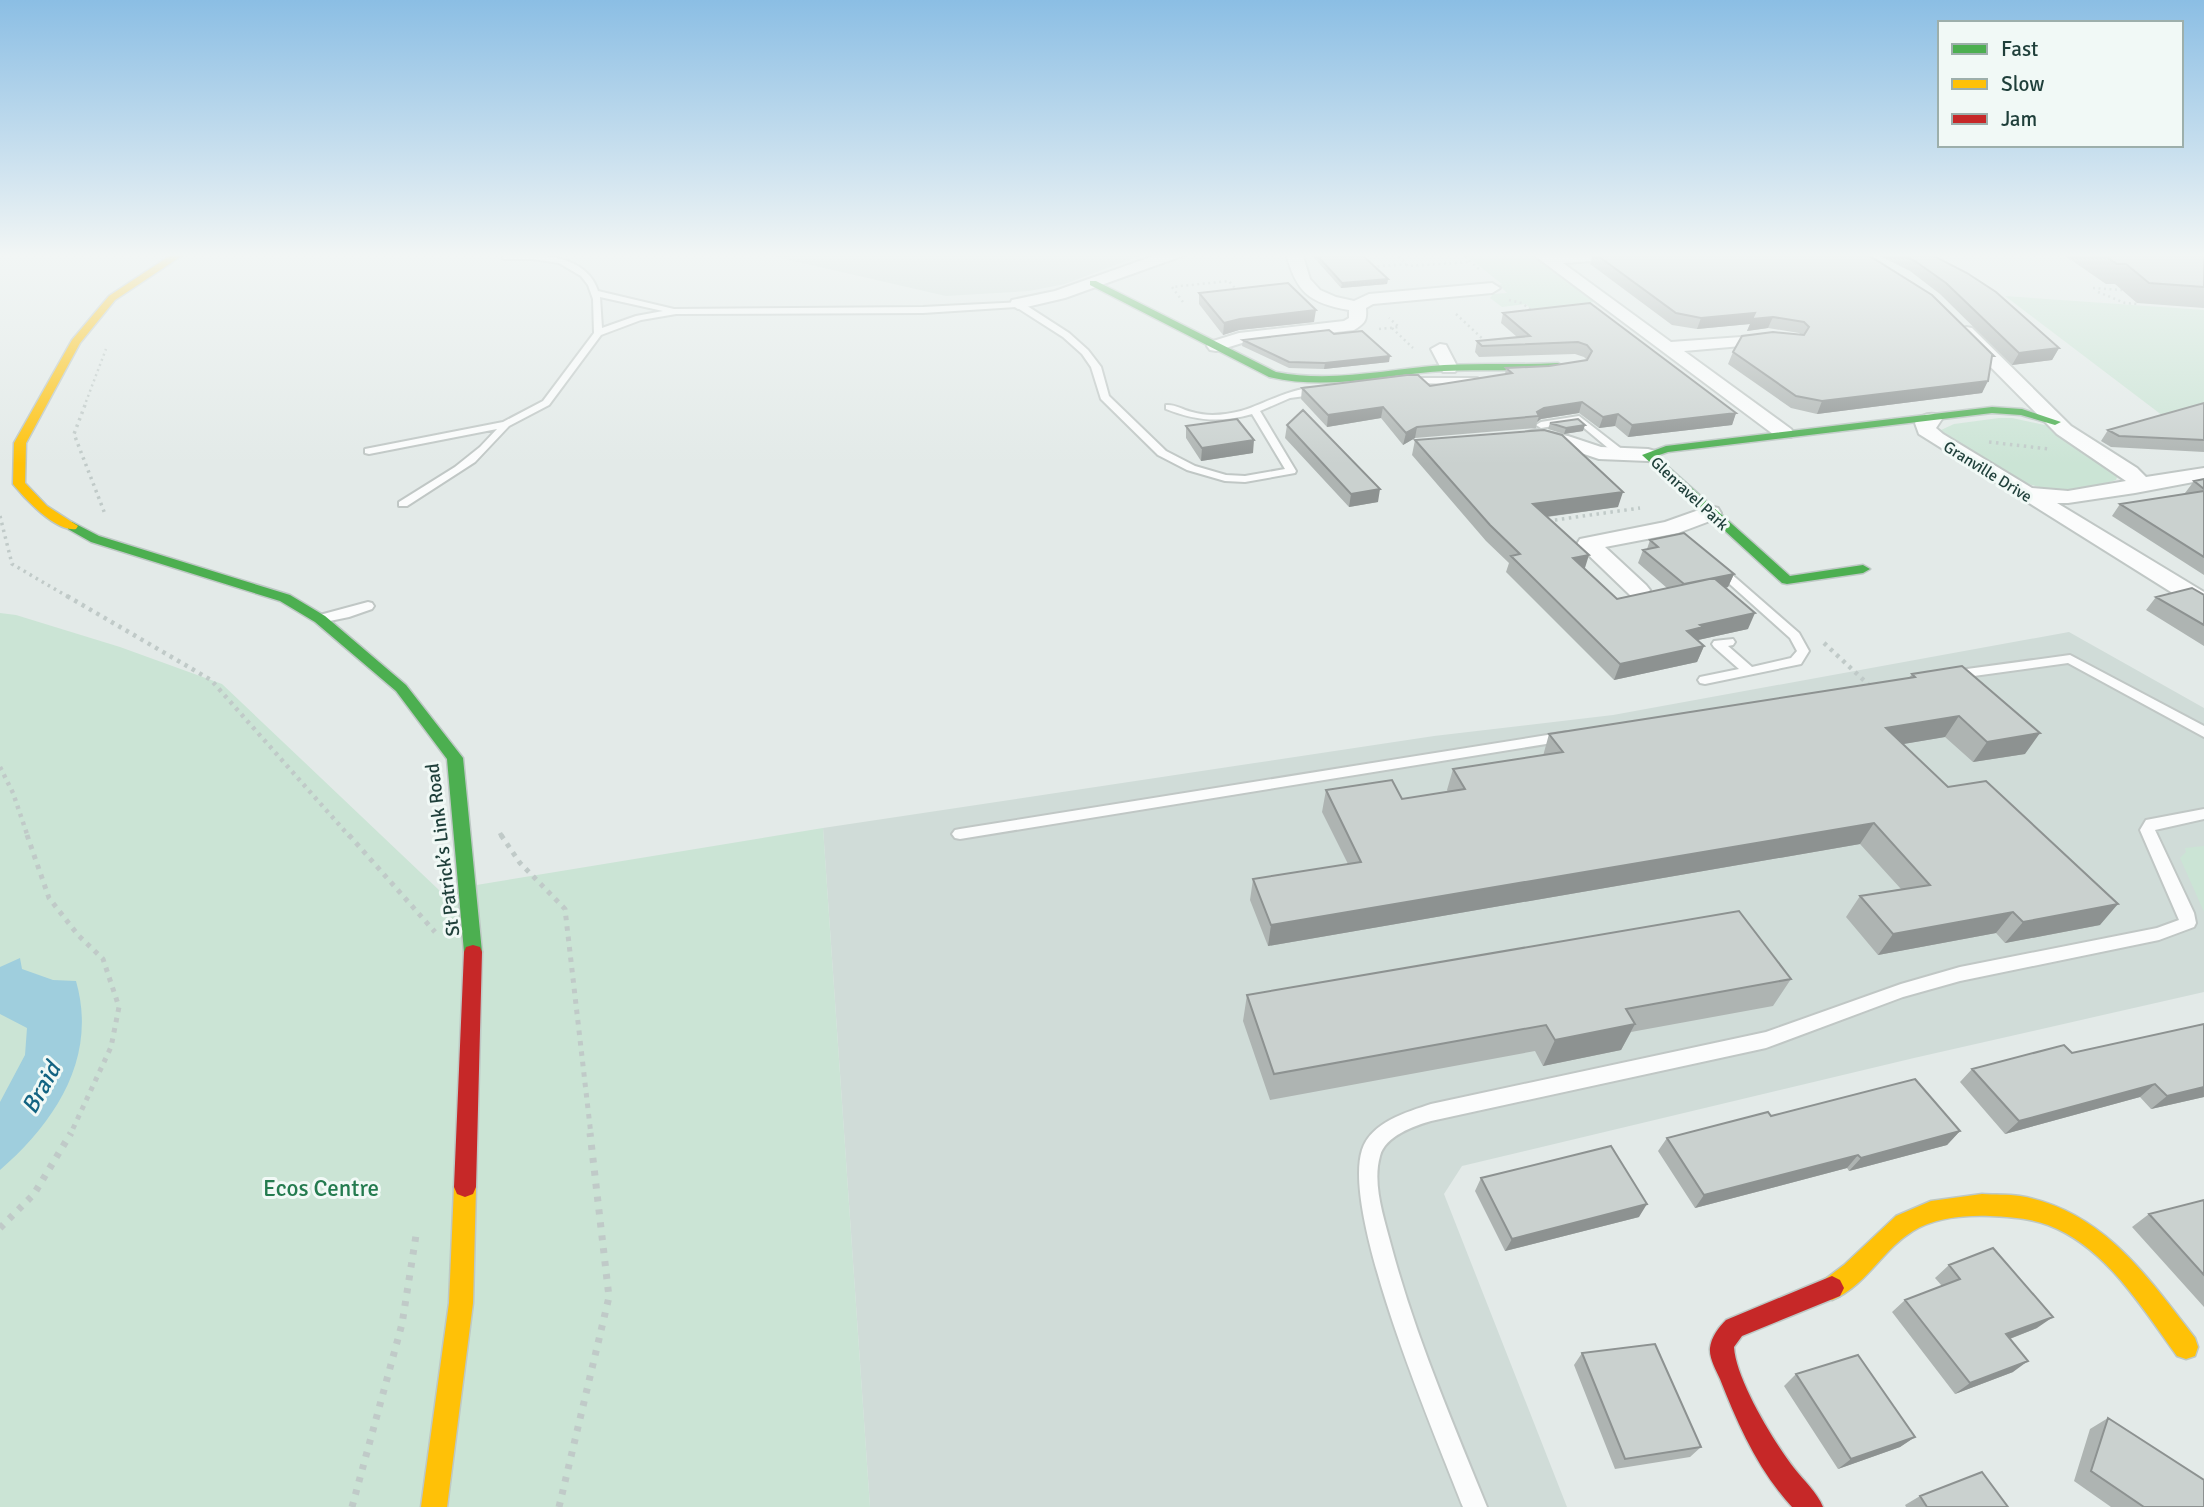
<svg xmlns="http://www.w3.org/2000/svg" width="2204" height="1507" font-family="Signika,sans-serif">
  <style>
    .built { fill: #d0dcd8 }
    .green { fill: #cbe4d5 }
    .water { fill: #9fcedd }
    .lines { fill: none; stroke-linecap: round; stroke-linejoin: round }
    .lane-casing { stroke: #c0c7c5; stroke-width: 4 }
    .street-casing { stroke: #c0c7c5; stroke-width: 4 }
    .fast-casing { stroke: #bec8c5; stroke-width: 3 }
    .slow-casing { stroke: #bec8c5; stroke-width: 3 }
    .jam-casing { stroke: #bec8c5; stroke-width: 3 }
    .path-far4 { stroke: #c0cac8; stroke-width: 2.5; stroke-dasharray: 2 3.5; stroke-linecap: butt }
    .path-far3 { stroke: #c0cac8; stroke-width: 3.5; stroke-dasharray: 2.5 4.5; stroke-linecap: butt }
    .path-far2 { stroke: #c0cac8; stroke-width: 4.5; stroke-dasharray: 3.5 5; stroke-linecap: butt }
    .path-far1 { stroke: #c0cac8; stroke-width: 5; stroke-dasharray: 4.5 6; stroke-linecap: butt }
    .path { stroke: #c0cac8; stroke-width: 7; stroke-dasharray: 5 8; stroke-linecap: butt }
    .lane { fill: #fbfcfc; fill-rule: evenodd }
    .street { fill: #fbfcfc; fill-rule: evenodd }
    .fast { fill: #4caf50; fill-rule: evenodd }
    .slow { fill: #ffc107; fill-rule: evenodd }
    .jam { fill: #c62828; fill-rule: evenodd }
    .wall { fill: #aeb4b2 }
    .shaded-wall { fill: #8d9291 }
    .building { fill: #cad1cf; stroke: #8d9291; stroke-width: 2 }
    .labels { text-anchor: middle; stroke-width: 6; stroke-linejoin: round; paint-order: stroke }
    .far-street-label { font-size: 16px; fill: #1f3f3a; stroke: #f1f9f6 }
    .street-label { font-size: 19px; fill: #1f3f3a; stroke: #f1f9f6 }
    .near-park-label { font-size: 23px; fill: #247b4f; stroke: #f1f9f6 }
    .near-water-label { font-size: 24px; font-style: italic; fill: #126382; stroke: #f1f9f6 }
  </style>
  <rect width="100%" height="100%" fill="#e3eae8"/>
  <path class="built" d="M759,253H1147L1065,284L1029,291L946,296Z
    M2069,632L2204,708V992L1914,1058L1462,1166L1444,1194L1567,1507H870L823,828L1434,736L1613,715Z"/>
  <path class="green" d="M1463,253H1530L1594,302L1531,309L1526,304L1502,307L1490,298L1493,294L1507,293L1499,285L1502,284Z
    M2005,296L2204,310V413L2171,422Z
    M1999,418H2012L2049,426L2118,475L2116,480C2041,504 2020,482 1959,443L1949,442L1941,435V430L1954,424Z
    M0,613L16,615L120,647L222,684L440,891L823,828L870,1507H0Z
    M2204,846V912L2180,858L2186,852L2185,848Z"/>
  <path class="water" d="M20,958L22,969L53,980L76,981C98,1058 55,1122 0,1170V1102L25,1055L27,1028L0,1014V967Z"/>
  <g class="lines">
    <defs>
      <path id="lane" d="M506,255C539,254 586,254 598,291L674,309L923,307L1021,302L1069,333L1088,350L1101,367L1109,396L1166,451L1195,466L1226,475L1245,476L1285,469L1252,414C1221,423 1196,421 1166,409V405C1175,404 1183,410 1192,412C1208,417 1225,415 1241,411C1261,406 1306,379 1325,391L1320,394L1290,398L1260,411L1296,471L1295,473L1245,482L1225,481L1187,470L1158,455L1101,399L1091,367L1082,354L1063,337L1016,307L923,313L676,314L641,320L601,335L549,405L509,426L475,462L407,506H399V502L455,467L480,447L497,429L369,454L365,453V449L503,422L543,401L594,333L593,299L588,285L581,276L559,263L533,259H503V255ZM600,297L663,311L636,316L602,328Z
        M1406,378H1477L1482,381L1477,384L1403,383L1401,381Z
        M1579,416L1628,454V458H1620L1577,422L1541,428L1536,425L1541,422Z
        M1717,564L1721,565L1799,633L1809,651L1801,664L1705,684L1700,683L1698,680L1700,677L1739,669L1714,647L1712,644L1714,641L1733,639L1735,642L1733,645L1728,646L1752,667L1791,658L1797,651L1790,638L1713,569L1711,567Z
        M368,602L372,603L374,606L372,609L349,617L320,623L314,619L316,616Z
        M2070,655L2204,726V737L2068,663L1952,679L1945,675L1952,671Z
        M1566,732L1571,734L1573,737L1571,740L960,839L955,838L952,834L955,830L960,829Z
        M2204,809V819L2155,830L2194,913L2196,923L2194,927L2159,940L1960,981L1903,997L1766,1048L1431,1121C1414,1126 1385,1136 1380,1156C1372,1184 1384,1218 1391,1245C1415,1335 1452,1421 1487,1507H1463C1436,1437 1341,1216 1362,1150C1371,1122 1407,1112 1431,1104L1766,1032L1901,984L1960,967L2157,928L2179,920L2140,830L2146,820Z"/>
      <path id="street" d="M1162,253H1185L1182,256L1065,298L1018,309L1010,304L1012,300L1055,291Z
        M1286,253H1302L1310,279L1320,290L1336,297L1354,301L1369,294L1492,283L1500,288L1492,293L1373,304L1366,308C1367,321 1365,323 1354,330L1242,343L1216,351L1210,350L1207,346L1210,342L1239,333L1344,321L1349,318V310C1309,303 1296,292 1286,253Z
        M1531,253H1648L1640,258L1563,263L1671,342L1782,334L1785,338L1782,342L1776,343L1684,351L1791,429L1794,433L1791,437H1777Z
        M1966,327L1972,328L2071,426L2137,468L2146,477L2204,468V480L2135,493L2068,503H2057L2204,592V609L2195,607L1919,434L1915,423C1921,415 1929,412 1939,415L1942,419L1936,428L1943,434L2032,488L2068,491L2126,481L2057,434L1960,336L1957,332Z
        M1440,344L1446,345L1458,368L1455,372H1443L1431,349Z
        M1535,430L1568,436L1601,447L1648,449L1655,451L1658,455L1655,459L1648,461L1599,459L1557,445L1528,440L1525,436L1528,432Z
        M1710,506L1718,508L1721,513L1718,518L1678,533L1605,547L1646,585L1650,590L1646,595H1630L1577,544L1580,539L1665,522Z"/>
      <path id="fast" d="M1090,281H1096L1276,372C1333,383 1387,369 1444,365C1482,363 1520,365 1558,363L1563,366L1558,369L1544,370C1506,371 1468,369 1430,372C1376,377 1324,390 1269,377L1090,285Z
        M1992,407L2022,409L2061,422L2055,425L2021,415L1992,413L1668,452L1656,456L1790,576L1863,565L1870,569L1863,573L1787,584L1782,583L1642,455L1666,446Z
        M72,522L99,536L290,595L325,616L406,685L463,758L482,952L480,957L473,959L466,957L464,952L447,759L396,691L315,622L280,601L91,542L68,529V523Z"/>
      <path id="slow" d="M174,253H186L115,300L80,343L26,443L25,483L47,506L78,526L76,529C56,532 25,499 13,484L14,443L72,340L109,296Z
        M465,1177L473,1180L476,1187L473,1303L447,1507H421L449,1303L454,1187L457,1180Z
        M1982,1194C1994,1195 2008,1194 2020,1196C2102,1210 2148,1277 2195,1338L2198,1347L2195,1356L2186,1359L2177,1356C2142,1308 2106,1247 2048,1225C2029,1218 2010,1217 1990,1216C1965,1215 1934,1218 1913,1231C1882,1250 1866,1286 1832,1300L1824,1296L1820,1288L1824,1280L1844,1265L1896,1216L1931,1201Z"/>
      <path id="jam" d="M473,945L480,947L482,952L476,1187L473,1194L465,1197L457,1194L454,1187L464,952L466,947Z
        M1832,1276L1840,1280L1844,1288L1840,1296L1742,1336L1734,1347C1736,1380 1774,1442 1794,1468C1804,1481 1817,1492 1823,1507H1792C1758,1470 1738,1425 1720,1379C1716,1370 1709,1358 1710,1348C1711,1337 1719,1327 1726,1320Z"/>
    </defs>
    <use href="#lane" class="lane-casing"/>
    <use href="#street" class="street-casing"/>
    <use href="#fast" class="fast-casing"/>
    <use href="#slow" class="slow-casing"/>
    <use href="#jam" class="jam-casing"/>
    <path class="path-far4" d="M1394,253L1408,266L1471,262
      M1461,253L1479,269
      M1372,267L1406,264
      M2093,288L2122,290
      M2098,292L2125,303L2138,304
      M1509,300L1522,303L1535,313
      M1183,302L1172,287L1229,281L1238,292
      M1456,314L1486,342
      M1392,328L1413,348
      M1379,329L1399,327L1389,318
      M84,407L106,349"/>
    <path class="path-far3" d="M85,405L74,434L105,514
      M1989,442L2049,449
      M0,516L12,564L70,598
      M1548,521L1640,508"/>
    <path class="path-far2" d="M67,596L211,680L350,837
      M1824,643L1871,687
      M0,767L13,793L28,837
      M500,833L502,837"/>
    <path class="path-far1" d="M27,835L49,898L78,935L103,959L119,1007L111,1047L70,1135
      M349,835L435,932
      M501,835L520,863L565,909L591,1135"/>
    <path class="path" d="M0,1228L34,1194L71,1133
      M352,1507L402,1324L417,1229
      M559,1507L609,1297L590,1133"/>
    <use href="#lane" class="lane"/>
    <use href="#street" class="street"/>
    <use href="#fast" class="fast"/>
    <use href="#slow" class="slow"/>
    <use href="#jam" class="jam"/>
  </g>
  <path class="wall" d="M988,253H1011L1002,257Z
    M1310,253H1360L1388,279L1387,284L1341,288Z
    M1593,253H1928L2059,348L2052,360L2012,365L1940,294L1910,271L1880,256L1866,254L1991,362L1982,393L1817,414L1791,408L1728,364L1733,352L1801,335L1799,333L1768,328L1747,331L1750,324L1697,329L1672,325L1590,264Z
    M2061,253H2204V308L2137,303L2115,284H2106Z
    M1199,293L1314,322L1239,330L1223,335L1199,304Z
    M1590,303L1736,413L1732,425L1628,437L1615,426L1599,428L1579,413L1541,419L1537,422L1536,428L1415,438L1403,445L1381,418L1327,427L1301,399L1302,388L1430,386L1505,374L1506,368L1549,366L1587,360L1584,357L1575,354L1479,357L1475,352L1477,341L1517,337L1501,323L1503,313Z
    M1334,334L1389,362L1324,369L1289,368L1242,346L1243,340Z
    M2204,403V452L2111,447L2101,441L2108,430Z
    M1550,423L1583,431L1564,434L1548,429Z
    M1287,425L1378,502L1349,507L1285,438Z
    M1186,426L1253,453L1201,461L1186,438Z
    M1415,440L1618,507L1547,517L1585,569L1617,599L1667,588L1638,563L1643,550L1647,549L1650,540L1734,574L1728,587L1726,588L1748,629L1698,640L1704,646L1697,662L1614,680L1506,572L1509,563L1486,541L1412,455Z
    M2204,479V575L2112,516L2120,504L2187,494L2185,493L2194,481Z
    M2204,595V646L2146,610L2156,597Z
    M1912,674L2025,754L1973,762L1945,737L1903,744L1948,787L2100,925L2005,943L1996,933L1878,955L1846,917L1860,896L1901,889L1860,844L1268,946L1250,900L1253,879L1348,864L1322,812L1326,790L1402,799L1448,792L1447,790L1453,769L1543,756L1549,734L1909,678Z
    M1791,979L1773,1006L1631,1032L1621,1050L1543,1066L1535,1051L1270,1100L1243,1021L1247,995Z
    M2204,1024V1097L2151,1109L2140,1097L2005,1134L1960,1082L1972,1069L2072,1053Z
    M1771,1116L1960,1131L1947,1145L1849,1171L1847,1168L1695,1208L1658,1151L1667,1138Z
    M1481,1178L1639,1217L1505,1251L1475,1191Z
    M2204,1200V1307L2132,1227L2149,1214Z
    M1949,1265L2037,1328L2010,1339L2013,1372L1955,1394L1892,1312L1905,1300L1942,1286L1935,1278Z
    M1582,1353L1701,1447L1690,1457L1615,1469L1574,1365Z
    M1796,1374L1915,1437L1900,1447L1838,1469L1784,1386Z
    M2108,1418L2204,1507H2111L2074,1481L2090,1429Z
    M1920,1496L2008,1507H1906L1905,1505Z"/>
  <path class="shaded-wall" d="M1001,253H1011L1002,257Z
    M1388,279L1387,284L1341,288L1342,283Z
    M1316,310L1314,322L1239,330L1223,335L1224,323L1240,319Z
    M1755,313L1773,317L1768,328L1747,331L1750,324L1697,329L1701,318Z
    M2059,348L2052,360L2012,365L2019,353Z
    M1390,356L1389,362L1324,369L1325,363Z
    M1988,381L1982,393L1817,414L1822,401Z
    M1582,402L1579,413L1541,419L1537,422L1539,416L1537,412L1544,408Z
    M1383,407L1381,418L1327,427L1328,415Z
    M1736,413L1732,425L1628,437L1632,425Z
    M1618,414L1615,426L1599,428L1603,417Z
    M1585,425L1583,431L1564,434L1566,428Z
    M1417,427L1415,438L1403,445L1406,433Z
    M1254,440L1253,453L1201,461L1202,448Z
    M1380,489L1378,502L1349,507L1351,494Z
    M1623,492L1618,507L1529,519L1533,504Z
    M1589,555L1584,571L1573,558Z
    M1734,574L1728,587L1678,598L1684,584Z
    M1755,613L1748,629L1698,640L1696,643L1687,631L1700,625Z
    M1704,646L1697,662L1614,680L1620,664Z
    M1959,716L1945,737L1874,749L1886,728Z
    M2040,733L2025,754L1973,762L1987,742Z
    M1874,823L1860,844L1268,946L1271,925Z
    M2118,904L2100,925L2005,943L2023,922Z
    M2013,912L1996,933L1878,955L1893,934Z
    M1635,1024L1621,1050L1543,1066L1555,1040Z
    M2155,1084L2140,1097L2005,1134L2019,1121Z
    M2204,1087V1097L2151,1109L2167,1096Z
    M1960,1131L1947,1145L1849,1171L1861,1158Z
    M1858,1155L1847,1168L1695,1208L1704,1195Z
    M1647,1204L1639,1217L1505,1251L1512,1239Z
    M2053,1317L2037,1328L1991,1346L2006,1334Z
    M2028,1361L2013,1372L1955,1394L1970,1383Z
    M1915,1437L1900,1447L1838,1469L1851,1459Z"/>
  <path class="building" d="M1315,253H1360L1388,279L1342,283Z
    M1594,253H1865L1932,295L1994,356H1992L1988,381L1822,401L1796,396L1733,352L1742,336L1773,332L1804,335L1809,327L1804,322L1773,317L1752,319L1755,313L1701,318L1676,313Z
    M1900,253H1928L1967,273L1996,292L2059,348L2019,353L1946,283L1915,261Z
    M2101,253H2204V287L2149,283L2126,264H2117Z
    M1288,283L1316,310L1240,319L1224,323L1199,293Z
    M1590,303L1736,413L1632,425L1618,414L1603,417L1582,402L1544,408L1537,412L1539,416L1417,427L1406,433L1383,407L1328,415L1302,388L1407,375H1418L1430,386L1512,373L1506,368L1549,366L1587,360L1592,351L1587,345L1578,342L1482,346L1477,341L1530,336L1503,313Z
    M1329,330L1334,334L1362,331L1390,356L1325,363L1289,362L1243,340Z
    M2204,403V440L2119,436L2108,430Z
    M1303,410L1380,489L1351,494L1287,425Z
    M1237,419L1254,440L1202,448L1186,426Z
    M1578,419L1585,425L1566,428L1550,423Z
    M1544,430L1562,435L1623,492L1533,504L1589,555L1573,558L1617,599L1714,578L1755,613L1700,625L1703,627L1687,631L1704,646L1620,664L1511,556L1520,554L1490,525L1415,440Z
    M2204,479V489L2194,481Z
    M2204,491V557L2120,504Z
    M1684,533L1734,574L1684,584L1643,550L1658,547L1650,540Z
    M2192,588L2204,595V625L2156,597Z
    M1962,666L2040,733L1987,742L1959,716L1886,728L1948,787L1986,781L2118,904L2023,922L2013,912L1893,934L1860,896L1930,885L1874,823L1271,925L1253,879L1361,862L1326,790L1392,780L1402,799L1465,789L1453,769L1563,752L1549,734L1915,677L1912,674Z
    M1739,911L1791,979L1626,1009L1635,1024L1555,1040L1546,1025L1274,1074L1247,995Z
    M2204,1024V1087L2167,1096L2155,1084L2019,1121L1972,1069L2064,1045L2072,1053Z
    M1915,1079L1960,1131L1861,1158L1858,1155L1704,1195L1667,1138L1768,1112L1771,1116Z
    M1611,1146L1647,1204L1512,1239L1481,1178Z
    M2204,1200V1275L2149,1214Z
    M1993,1248L2053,1317L2006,1334L2028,1361L1970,1383L1905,1300L1960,1279L1949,1265Z
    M1655,1344L1701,1447L1625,1459L1582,1353Z
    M1858,1355L1915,1437L1851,1459L1796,1374Z
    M2108,1418L2204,1480V1507H2144L2091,1471Z
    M1982,1472L2008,1507H1927L1920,1496Z"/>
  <linearGradient id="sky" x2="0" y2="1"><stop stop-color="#8bbee4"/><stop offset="0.55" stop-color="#f2f6f5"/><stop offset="1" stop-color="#f2f6f5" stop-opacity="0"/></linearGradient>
  <rect width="2204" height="464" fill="url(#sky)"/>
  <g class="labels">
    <g class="far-street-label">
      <text transform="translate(1988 471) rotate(32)" y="6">Granville Drive</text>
      <text transform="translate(1690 493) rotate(43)" y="6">Glenravel Park</text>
    </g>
    <g class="street-label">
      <text transform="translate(442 850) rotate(-97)" y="7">St Patrick’s Link Road</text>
    </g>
    <g class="near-park-label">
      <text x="321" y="1196">Ecos Centre</text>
    </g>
    <g class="near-water-label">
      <text transform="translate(41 1088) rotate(-61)" y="8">Braid</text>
    </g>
  </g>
  <rect x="1938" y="21" width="245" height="126" fill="#f1f9f6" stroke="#9dafab" stroke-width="2"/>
  <rect x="1952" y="44" width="35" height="10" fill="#4caf50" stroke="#9dafab" stroke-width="2"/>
  <text x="2001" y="56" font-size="21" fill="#1f3f3a">Fast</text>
  <rect x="1952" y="79" width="35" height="10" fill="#ffc107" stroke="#9dafab" stroke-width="2"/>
  <text x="2001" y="91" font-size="21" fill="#1f3f3a">Slow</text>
  <rect x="1952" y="114" width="35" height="10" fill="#c62828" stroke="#9dafab" stroke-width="2"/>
  <text x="2001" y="126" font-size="21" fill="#1f3f3a">Jam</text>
</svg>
